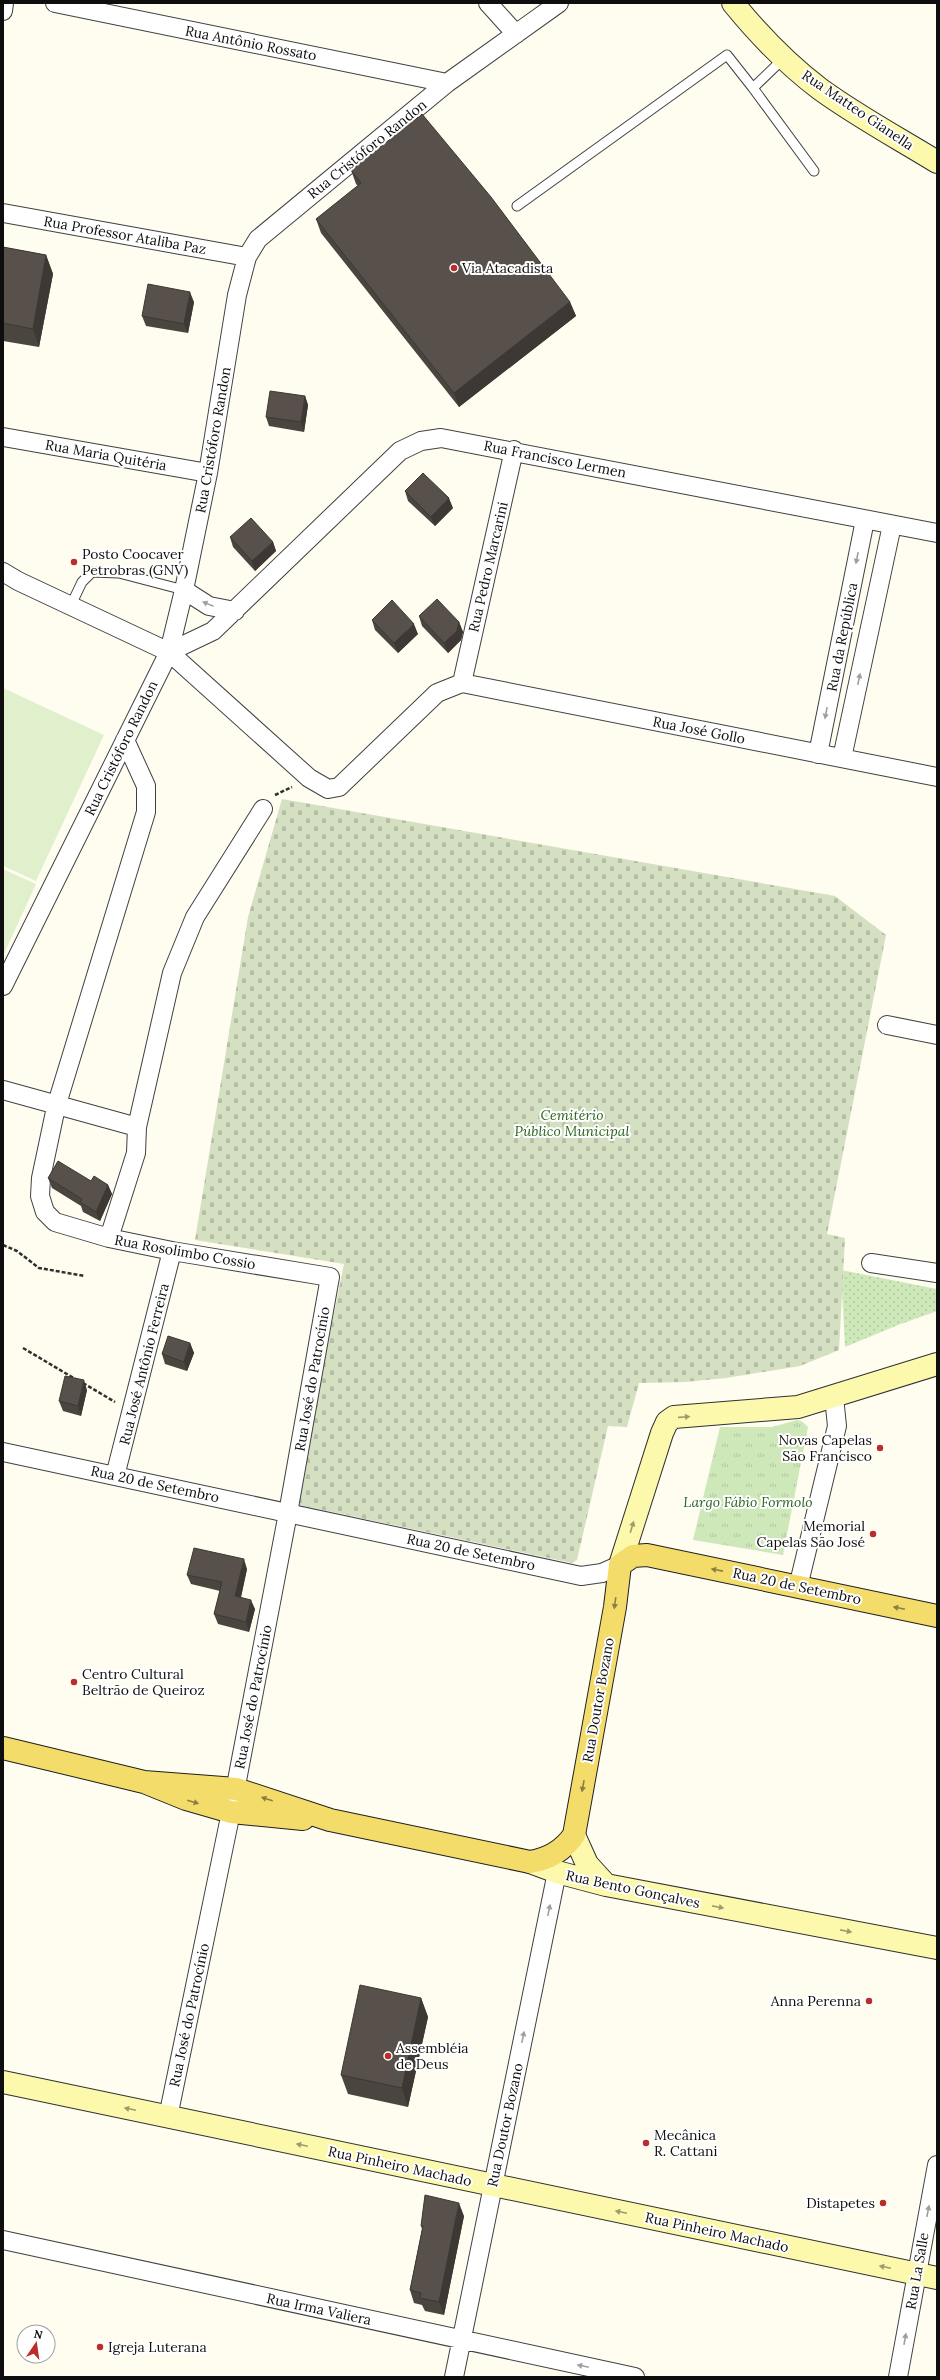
<svg xmlns="http://www.w3.org/2000/svg" width="940" height="2380" font-family="Lora,serif">
  <style>
    .grass { fill: url(#grass-dots) }
    .cemetery { fill: url(#cemetery-stones) }
    .park { fill: url(#park-tufts) }
    .pitch { fill: #e1f0cc }
    .lines { fill: none; stroke-linecap: round; stroke-linejoin: round }
    .lane-casing { stroke: #414141; stroke-width: 11 }
    .street-casing { stroke: #414141; stroke-width: 20 }
    .secondary-casing { stroke: #303030; stroke-width: 24 }
    .primary-casing { stroke: #1f1f1f; stroke-width: 24 }
    .path { stroke: #303030; stroke-width: 2.5; stroke-dasharray: 4 2; stroke-linecap: butt }
    .lane { stroke: #fff; stroke-width: 9 }
    .street { stroke: #fff; stroke-width: 18 }
    .secondary { stroke: #fcf9ad; stroke-width: 22 }
    .primary { stroke: #f4dc6b; stroke-width: 22 }
    .wall { fill: #4b4540 }
    .shaded-wall { fill: #3d3834 }
    .building { fill: #57504b; stroke: #3d3834 }
    .oneway { fill: #9f9f9f }
    .oneway2 { fill: #9d9b6d }
    .oneway3 { fill: #8c7f41 }
    .poi-dot { fill: #ba2d2a; stroke: #fff; stroke-width: 1.5 }
    .labels { text-anchor: middle; stroke-width: 4; stroke-linejoin: round; paint-order: stroke }
    .street-label { font-size: 14px; fill: #0e0e0e; stroke: #fff }
    .poi-label { font-size: 14px; fill: #0e0e0e; stroke: #fff; text-anchor: start }
    .park-label { font-size: 14px; font-style: italic; fill: #2a6420; stroke: #fff }
  </style>
  <defs>
    <pattern id="grass-dots" width="8" height="8" patternUnits="userSpaceOnUse"><rect width="8" height="8" fill="#cfe8ba"/><path d="M2 2h.1M6 6h.1" fill="none" stroke="#b1c69f" stroke-width="1.8" stroke-linecap="round"/></pattern>
    <pattern id="cemetery-stones" width="16" height="16" patternUnits="userSpaceOnUse"><rect width="16" height="16" fill="#d4e0c1"/><path d="M2 7V4a2 2 0 0 1 4 0v3zM10 15v-3a2 2 0 0 1 4 0v3z" fill="#b5bfa5"/></pattern>
    <pattern id="park-tufts" width="24" height="20" patternUnits="userSpaceOnUse"><rect width="24" height="20" fill="#cfe8ba"/><path d="M3 7l-1-3M5 7V3M7 7l1-3M15 17l-1-3M17 17v-4M19 17l1-3" fill="none" stroke="#b1c69f"/></pattern>
  </defs>
  <rect width="100%" height="100%" fill="#fefdf0"/>
  <path class="grass" d="M841,1270L937,1289V1311L898,1325L845,1347Z"/>
  <path class="cemetery" d="M282,799L835,896L886,935L827,1234L845,1238L839,1350L800,1366L726,1378L685,1382L639,1383L627,1427L608,1426L577,1560L572,1563L295,1504L344,1264L195,1240L248,917Z"/>
  <path class="park" d="M797,1420L803,1422L808,1427L783,1555L693,1540L720,1427H772Z"/>
  <path class="pitch" d="M3,688L104,735L36,881L3,866Z
    M3,869L36,884L3,956Z"/>
  <g class="lines">
    <defs>
      <path id="lane" d="M753,88L814,171
        M517,206L727,55L753,88L784,58
        M71,605L82,582L92,572L119,573L184,590"/>
      <path id="street" d="M55,3L447,83
        M488,3L516,34
        M3,11L4,3
        M3,213L247,257
        M3,437L208,473
        M3,572L18,581L169,652L309,778L328,789L339,787L437,693L462,683
        M184,590L209,606L235,611
        M169,652L213,631L400,451L421,441L441,438L937,533
        M462,683L937,777
        M462,683L514,450
        M125,740L146,786V812L56,1107L41,1178L40,1196L45,1212L55,1222L109,1238L172,1251L330,1277L288,1513L231,1812L168,2117
        M818,754L865,520
        M842,758L892,525
        M3,986L169,652L184,590L208,473L237,295L247,257L258,239L447,83L559,3
        M887,1025L937,1035
        M3,1090L137,1127
        M109,1238L136,1153L137,1127L172,973L195,917L263,809
        M871,1263L937,1273
        M3,1452L581,1576L602,1573L620,1565
        M115,1476L172,1251
        M798,1587L837,1426L834,1397
        M3,2240L635,2377
        M454,2377L557,1872
        M898,2377L937,2165"/>
      <path id="secondary" d="M733,3C759,35 787,64 820,89C857,116 898,138 937,162
        M620,1565L662,1433L667,1422L674,1417L798,1407L937,1364
        M574,1835L587,1864L606,1885
        M530,1862L557,1872L606,1885L937,1948
        M3,2082L937,2278"/>
      <path id="primary" d="M3,1748L144,1782L186,1799L231,1812L303,1819
        M144,1782L236,1789L330,1820L530,1862C549,1859 563,1851 574,1835L615,1607L620,1565L633,1556L647,1555L937,1616"/>
    </defs>
    <use href="#lane" class="lane-casing"/>
    <use href="#street" class="street-casing"/>
    <use href="#secondary" class="secondary-casing"/>
    <use href="#primary" class="primary-casing"/>
    <path class="path" d="M275,795L292,787
      M3,1245L17,1251L39,1268L85,1276
      M23,1348L77,1380
      M83,1383L115,1402"/>
    <use href="#lane" class="lane"/>
    <use href="#street" class="street"/>
    <use href="#secondary" class="secondary"/>
    <use href="#primary" class="primary"/>
  </g>
  <path class="wall" d="M351,170L570,302L576,316L459,407L321,233L316,219L358,186L356,184Z
    M3,247L46,255L53,274L39,347L3,341Z
    M194,302L188,333L146,326L142,316Z
    M305,396L308,405L304,432L269,426L266,417Z
    M405,491L453,508L435,526L408,501Z
    M230,537L273,542L276,551L255,571L233,547Z
    M419,616L459,622L463,632L461,640L448,653L422,626Z
    M372,620L418,634L398,653L375,630Z
    M48,1178L91,1181L108,1185L112,1194L100,1221L83,1212L81,1206L52,1188Z
    M190,1343L194,1353L187,1371L165,1364L162,1354Z
    M87,1390L81,1416L63,1411L59,1401Z
    M247,1569L241,1597L255,1609L249,1632L218,1624L214,1614L220,1591L191,1584L187,1575Z
    M421,1998L428,2017L408,2107L348,2094L341,2075Z
    M464,2216L444,2315L425,2311L422,2305L414,2303L410,2290L422,2229L421,2226Z"/>
  <path class="shaded-wall" d="M46,255L53,274L39,347L33,329Z
    M190,292L194,302L188,333L184,324Z
    M570,302L576,316L459,407L454,393Z
    M305,396L308,405L304,432L301,422Z
    M449,498L453,508L435,526L431,517Z
    M273,542L276,551L255,571L252,561Z
    M459,622L463,632L461,640L448,653L444,643Z
    M414,624L418,634L398,653L394,643Z
    M108,1185L112,1194L100,1221L96,1212Z
    M190,1343L194,1353L187,1371L184,1362Z
    M84,1380L87,1390L81,1416L78,1406Z
    M244,1559L247,1569L239,1606L235,1596Z
    M251,1600L255,1609L249,1632L246,1622Z
    M421,1998L428,2017L408,2107L402,2088Z
    M459,2203L464,2216L444,2315L439,2302Z"/>
  <path class="building" d="M422,114L491,197L570,302L454,393L316,219L361,183L351,170Z
    M3,247L46,255L33,329L3,323Z
    M148,284L190,292L184,324L142,316Z
    M270,391L305,396L301,422L266,417Z
    M423,473L449,498L431,517L405,491Z
    M251,518L273,542L252,561L230,537Z
    M437,599L459,622L457,631L444,643L419,616Z
    M392,600L414,624L394,643L372,620Z
    M58,1161L91,1181L94,1176L108,1185L96,1212L80,1202L82,1199L48,1178Z
    M168,1336L190,1343L184,1362L162,1354Z
    M65,1376L84,1380L78,1406L59,1401Z
    M194,1548L244,1559L235,1596L251,1600L246,1622L214,1614L222,1582L187,1575Z
    M360,1985L421,1998L402,2088L341,2075Z
    M425,2195L459,2203L439,2302L420,2298L421,2293L410,2290L423,2226H421Z"/>
  <defs><path id="oneway-solid" d="M-6-.8H1V-3.2L6.5 0L1 3.2V.8H-6Z"/></defs>
  <g class="oneway">
    <use href="#oneway-solid" transform="translate(857 558) rotate(101)"/>
    <use href="#oneway-solid" transform="translate(208 604) rotate(-158)"/>
    <use href="#oneway-solid" transform="translate(859 679) rotate(-78)"/>
    <use href="#oneway-solid" transform="translate(826 713) rotate(101)"/>
    <use href="#oneway-solid" transform="translate(549 1910) rotate(-78)"/>
    <use href="#oneway-solid" transform="translate(523 2037) rotate(-78)"/>
    <use href="#oneway-solid" transform="translate(928 2211) rotate(-79)"/>
    <use href="#oneway-solid" transform="translate(905 2339) rotate(-80)"/>
    <use href="#oneway-solid" transform="translate(583 2366) rotate(-168)"/>
  </g>
  <g class="oneway2">
    <use href="#oneway-solid" transform="translate(684 1417) rotate(-4)"/>
    <use href="#oneway-solid" transform="translate(632 1527) rotate(-73)"/>
    <use href="#oneway-solid" transform="translate(718 1907) rotate(11)"/>
    <use href="#oneway-solid" transform="translate(846 1931) rotate(11)"/>
    <use href="#oneway-solid" transform="translate(130 2109) rotate(-168)"/>
    <use href="#oneway-solid" transform="translate(302 2145) rotate(-168)"/>
    <use href="#oneway-solid" transform="translate(621 2212) rotate(-168)"/>
    <use href="#oneway-solid" transform="translate(885 2267) rotate(-168)"/>
  </g>
  <g class="oneway3">
    <use href="#oneway-solid" transform="translate(717 1570) rotate(-169)"/>
    <use href="#oneway-solid" transform="translate(615 1603) rotate(98)"/>
    <use href="#oneway-solid" transform="translate(899 1608) rotate(-168)"/>
    <use href="#oneway-solid" transform="translate(583 1786) rotate(100)"/>
    <use href="#oneway-solid" transform="translate(267 1799) rotate(-162)"/>
    <use href="#oneway-solid" transform="translate(193 1802) rotate(16)"/>
  </g>
  <g class="poi-dot">
    <circle cx="454" cy="268" r="4"/>
    <circle cx="74" cy="562" r="4"/>
    <circle cx="880" cy="1448" r="4"/>
    <circle cx="873" cy="1534" r="4"/>
    <circle cx="74" cy="1682" r="4"/>
    <circle cx="869" cy="2001" r="4"/>
    <circle cx="388" cy="2056" r="4"/>
    <circle cx="646" cy="2143" r="4"/>
    <circle cx="883" cy="2203" r="4"/>
    <circle cx="100" cy="2347" r="4"/>
  </g>
  <g class="labels">
    <g class="street-label">
      <text transform="translate(251 43) rotate(11)" y="5">Rua Antônio Rossato</text>
      <text transform="translate(858 110) rotate(34)" y="5">Rua Matteo Gianella</text>
      <text transform="translate(367 149) rotate(-39)" y="5">Rua Cristóforo Randon</text>
      <text transform="translate(125 235) rotate(10)" y="5">Rua Professor Ataliba Paz</text>
      <text transform="translate(213 440) rotate(-80)" y="5">Rua Cristóforo Randon</text>
      <text transform="translate(106 455) rotate(10)" y="5">Rua Maria Quitéria</text>
      <text transform="translate(555 459) rotate(11)" y="5">Rua Francisco Lermen</text>
      <text transform="translate(488 567) rotate(-77)" y="5">Rua Pedro Marcarini</text>
      <text transform="translate(842 637) rotate(-79)" y="5">Rua da República</text>
      <text transform="translate(699 730) rotate(11)" y="5">Rua José Gollo</text>
      <text transform="translate(121 748) rotate(-64)" y="5">Rua Cristóforo Randon</text>
      <text transform="translate(185 1252) rotate(10)" y="5">Rua Rosolimbo Cossio</text>
      <text transform="translate(144 1364) rotate(-76)" y="5">Rua José Antônio Ferreira</text>
      <text transform="translate(312 1379) rotate(-80)" y="5">Rua José do Patrocínio</text>
      <text transform="translate(155 1484) rotate(12)" y="5">Rua 20 de Setembro</text>
      <text transform="translate(471 1552) rotate(12)" y="5">Rua 20 de Setembro</text>
      <text transform="translate(797 1586) rotate(12)" y="5">Rua 20 de Setembro</text>
      <text transform="translate(253 1697) rotate(-79)" y="5">Rua José do Patrocínio</text>
      <text transform="translate(598 1700) rotate(-80)" y="5">Rua Doutor Bozano</text>
      <text transform="translate(633 1889) rotate(12)" y="5">Rua Bento Gonçalves</text>
      <text transform="translate(189 2015) rotate(-78)" y="5">Rua José do Patrocínio</text>
      <text transform="translate(505 2125) rotate(-78)" y="5">Rua Doutor Bozano</text>
      <text transform="translate(400 2166) rotate(12)" y="5">Rua Pinheiro Machado</text>
      <text transform="translate(717 2232) rotate(12)" y="5">Rua Pinheiro Machado</text>
      <text transform="translate(917 2271) rotate(-80)" y="5">Rua La Salle</text>
      <text transform="translate(319 2309) rotate(12)" y="5">Rua Irma Valiera</text>
    </g>
    <g class="poi-label">
      <text x="462" y="273">Via Atacadista</text>
      <text x="82" y="559">Posto Coocaver<tspan x="82" dy="16">Petrobras (GNV)</tspan></text>
      <text x="872" y="1445" text-anchor="end">Novas Capelas<tspan x="872" dy="16">São Francisco</tspan></text>
      <text x="865" y="1531" text-anchor="end">Memorial<tspan x="865" dy="16">Capelas São José</tspan></text>
      <text x="82" y="1679">Centro Cultural<tspan x="82" dy="16">Beltrão de Queiroz</tspan></text>
      <text x="861" y="2006" text-anchor="end">Anna Perenna</text>
      <text x="396" y="2053">Assembléia<tspan x="396" dy="16">de Deus</tspan></text>
      <text x="654" y="2140">Mecânica<tspan x="654" dy="16">R. Cattani</tspan></text>
      <text x="875" y="2208" text-anchor="end">Distapetes</text>
      <text x="108" y="2352">Igreja Luterana</text>
    </g>
    <g class="park-label">
      <text x="572" y="1120">Cemitério<tspan x="572" dy="16">Público Municipal</tspan></text>
      <text x="748" y="1507">Largo Fábio Formolo</text>
    </g>
  </g>
  <rect width="940" height="2380" fill="none" stroke="#0e0e0e" stroke-width="8"/>
  <g transform="translate(36 2344) rotate(13)"><circle r="19" fill="#ffffff" stroke="#9f9f9f"/>
  <path d="M0-3L7 15L0 10L-7 15Z" fill="#ba2d2a"/>
  <text y="-6" font-size="11" font-weight="bold" text-anchor="middle" fill="#0e0e0e">N</text>
  </g>
</svg>
